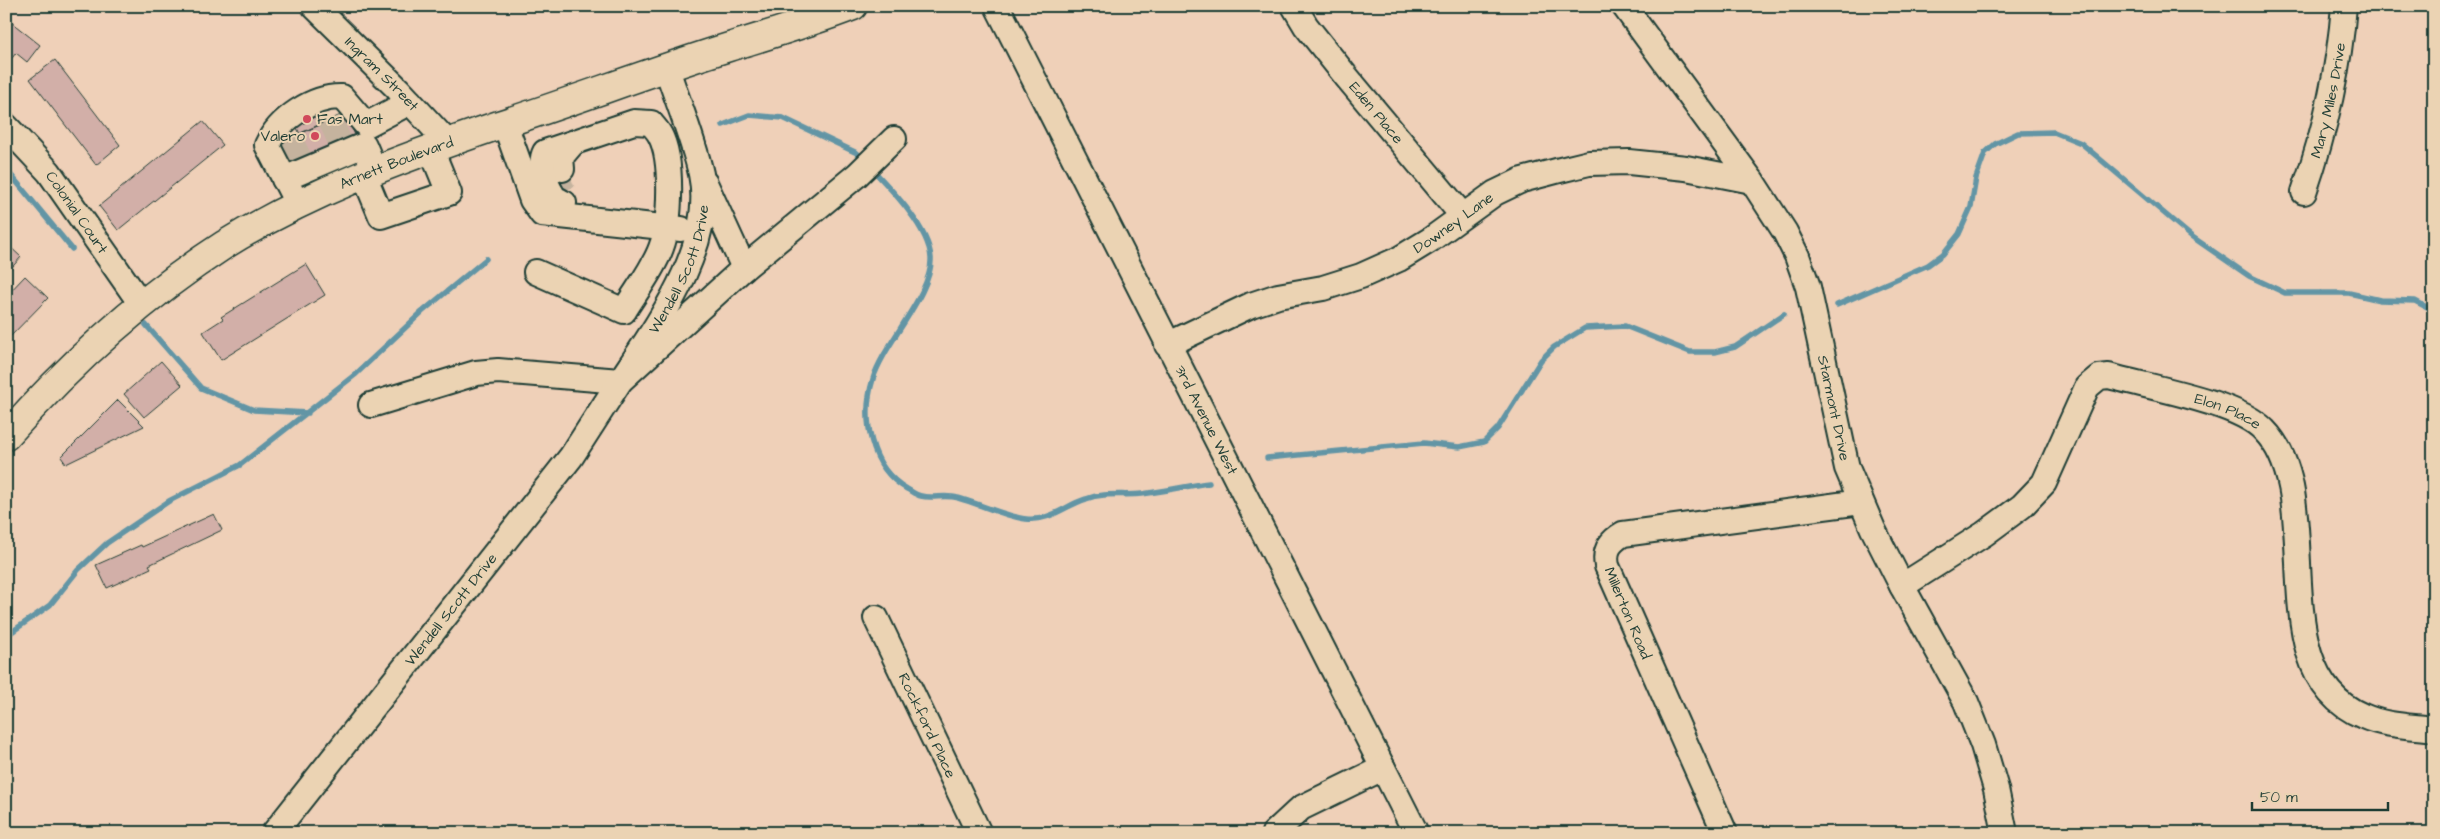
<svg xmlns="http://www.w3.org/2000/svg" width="2440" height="839" font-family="'Architects Daughter',sans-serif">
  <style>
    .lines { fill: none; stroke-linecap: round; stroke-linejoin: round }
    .stream { stroke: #6295a5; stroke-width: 5.5 }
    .building { fill: #d2afa8; stroke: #1f3d34 }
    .minor-tunnel { stroke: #c5b39e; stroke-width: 24; stroke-dasharray: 24 12; stroke-linecap: butt }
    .minor-casing { stroke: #1f3d34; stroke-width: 28 }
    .major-casing { stroke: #1f3d34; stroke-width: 31 }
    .minor { stroke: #ebd3b3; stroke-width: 24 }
    .major { stroke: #ebd3b3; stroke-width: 28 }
    .poi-dot { fill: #d1495b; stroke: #ebd3b3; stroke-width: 2 }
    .labels { text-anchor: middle; stroke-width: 4; stroke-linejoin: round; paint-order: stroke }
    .street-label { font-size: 15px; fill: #1f3d34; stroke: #ebd3b3 }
    .poi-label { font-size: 15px; fill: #1f3d34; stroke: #ebd3b3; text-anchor: start }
  </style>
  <rect width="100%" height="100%" fill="#efd0b8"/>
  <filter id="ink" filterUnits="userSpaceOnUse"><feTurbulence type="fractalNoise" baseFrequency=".02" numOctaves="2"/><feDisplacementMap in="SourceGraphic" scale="10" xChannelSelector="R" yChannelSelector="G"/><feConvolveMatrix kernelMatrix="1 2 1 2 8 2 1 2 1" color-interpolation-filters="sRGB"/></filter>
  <g filter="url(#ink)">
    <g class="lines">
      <path class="stream" d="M723,125L749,115L783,118L857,153L865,161
        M871,168C891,189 929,228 931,258C933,293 884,343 873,379C861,418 870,468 907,489C911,491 916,495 921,496C932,499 946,494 958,498C980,504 1004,516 1026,519C1049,522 1066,505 1086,499C1104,492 1124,496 1142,494C1165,491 1187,486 1209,483
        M6,169L72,249
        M1837,305L1928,265L1943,254L1959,234L1971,207L1976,178L1985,153L1995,144L2018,133L2054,132L2081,143L2191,236L2249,276L2285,293H2349L2380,300L2415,301L2434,311
        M146,325L201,388L254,410L308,413
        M1267,458L1424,443L1459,447L1484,442L1498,428L1541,360L1554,347L1585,328L1625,326L1690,352H1715L1735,347L1784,314
        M6,636L50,605L78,570L107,543L169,501L240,465L356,374L422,312L486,259"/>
    </g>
    <path class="building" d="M6,18L40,45L27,62L16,53L12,58L6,54Z
      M55,60L120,145L96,165L30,79Z
      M315,110L322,124L300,134L293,120Z
      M345,113L356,137L284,169L274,145Z
      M203,121L223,145L118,230L99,206Z
      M6,243L21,257L7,273L6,272Z
      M306,264L325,295L221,360L203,332L223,319L221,317Z
      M25,276L48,298L6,341V296Z
      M161,361L182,385L144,417L124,394Z
      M118,400L144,426L66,464L61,457Z
      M214,514L222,530L149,565L151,568L107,588L96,565L141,545L142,547Z"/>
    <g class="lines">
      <path class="minor-tunnel" d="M330,120L341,144
        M290,138L301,161
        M556,171L563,191"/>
      <defs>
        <g id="minor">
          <path id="s1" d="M314,6L398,89L448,143"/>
          <path id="s2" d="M997,6L1416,833"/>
          <path id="s3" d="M1294,6L1306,26L1345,75L1462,215"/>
          <path id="s4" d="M1624,6L1752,181L1785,232L1797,256L1808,287L1847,468L1873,529L1902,586L1966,702L1983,745L1996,789L2005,833"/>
          <path d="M505,124L532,200L542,214L681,229"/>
          <path id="s5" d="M6,126L49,172L141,304"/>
          <path d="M562,169L561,157L572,144"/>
          <path d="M364,175L381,216L449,193L431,149"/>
          <path d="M284,179L364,145L375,171"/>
          <path d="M705,183L744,268"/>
          <path id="s6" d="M2304,192C2325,131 2339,71 2344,6"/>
          <path d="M298,205L267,145C279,119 313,96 342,97L366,125L410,102"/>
          <path d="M536,272L624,311C636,291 653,270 661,248C671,222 673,159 660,135C658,131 654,127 651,123L634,122L545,152C539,163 545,183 552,194C554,198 560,201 564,203"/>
          <path id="s7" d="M1167,345L1251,305L1278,296L1323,288L1361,276L1399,259L1430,240L1495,193L1522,180L1560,170L1589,163L1629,162L1686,168L1752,181"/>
          <path id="s8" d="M371,405L476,373L498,371L620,381C657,325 716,245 701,174C693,138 678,103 667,69"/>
          <path id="s9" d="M1902,586L1984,534L2022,506L2044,483L2087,387L2099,377L2109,376C2148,387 2238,402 2264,430C2331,497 2257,672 2363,716C2385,726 2411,726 2434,729"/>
          <path id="s10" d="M876,618L979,833"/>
          <path id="s11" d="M274,833L571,457L620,381L744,268L857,175L894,139"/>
          <path d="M1274,833L1301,808L1383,768"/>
          <path d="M1725,833L1607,566C1604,551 1609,542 1623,534L1861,502"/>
        </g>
        <g id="major">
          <path id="s12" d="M6,436C71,363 142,298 224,245C309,192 405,157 499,125C576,100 652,71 729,47C771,34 812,22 853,6"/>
        </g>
      </defs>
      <use href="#minor" class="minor-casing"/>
      <use href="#major" class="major-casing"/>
      <use href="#minor" class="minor"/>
      <use href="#major" class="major"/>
    </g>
  </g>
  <g class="poi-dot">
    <circle cx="307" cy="119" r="5"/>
    <circle cx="315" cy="136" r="5"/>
  </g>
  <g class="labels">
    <g class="street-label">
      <text dy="5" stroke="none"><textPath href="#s1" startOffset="96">Ingram Street</textPath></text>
      <text dy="5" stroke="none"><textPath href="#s6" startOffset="95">Mary Miles Drive</textPath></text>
      <text dy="5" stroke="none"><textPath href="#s3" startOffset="135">Eden Place</textPath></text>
      <text dy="5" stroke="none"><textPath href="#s12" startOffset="482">Arnett Boulevard</textPath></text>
      <text dy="5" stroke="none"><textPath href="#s5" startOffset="112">Colonial Court</textPath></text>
      <text dy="5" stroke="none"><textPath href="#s7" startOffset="314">Downey Lane</textPath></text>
      <text dy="5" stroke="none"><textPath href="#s8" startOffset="382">Wendell Scott Drive</textPath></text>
      <text dy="5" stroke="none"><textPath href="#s4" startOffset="461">Starmont Drive</textPath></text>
      <text dy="5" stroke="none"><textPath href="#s9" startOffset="431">Elon Place</textPath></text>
      <text dy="5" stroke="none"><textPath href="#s2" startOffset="464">3rd Avenue West</textPath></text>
      <text dy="5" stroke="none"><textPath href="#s11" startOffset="285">Wendell Scott Drive</textPath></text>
      <text transform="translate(1628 613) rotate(67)" y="5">Millerton Road</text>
      <text dy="5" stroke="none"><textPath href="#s10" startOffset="119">Rockford Place</textPath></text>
    </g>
    <g class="poi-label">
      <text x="317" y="124">Fas Mart</text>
      <text x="305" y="141" text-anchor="end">Valero</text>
    </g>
  </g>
  <rect width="2440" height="839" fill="none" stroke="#ebd3b3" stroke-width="25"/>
  <rect x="12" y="12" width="2415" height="814" fill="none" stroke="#1f3d34" stroke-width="2" filter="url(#ink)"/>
  <path d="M2252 802v8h136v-8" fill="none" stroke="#1f3d34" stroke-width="2.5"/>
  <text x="2260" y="802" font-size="15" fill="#1f3d34" stroke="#ebd3b3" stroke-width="4" paint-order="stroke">50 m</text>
</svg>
